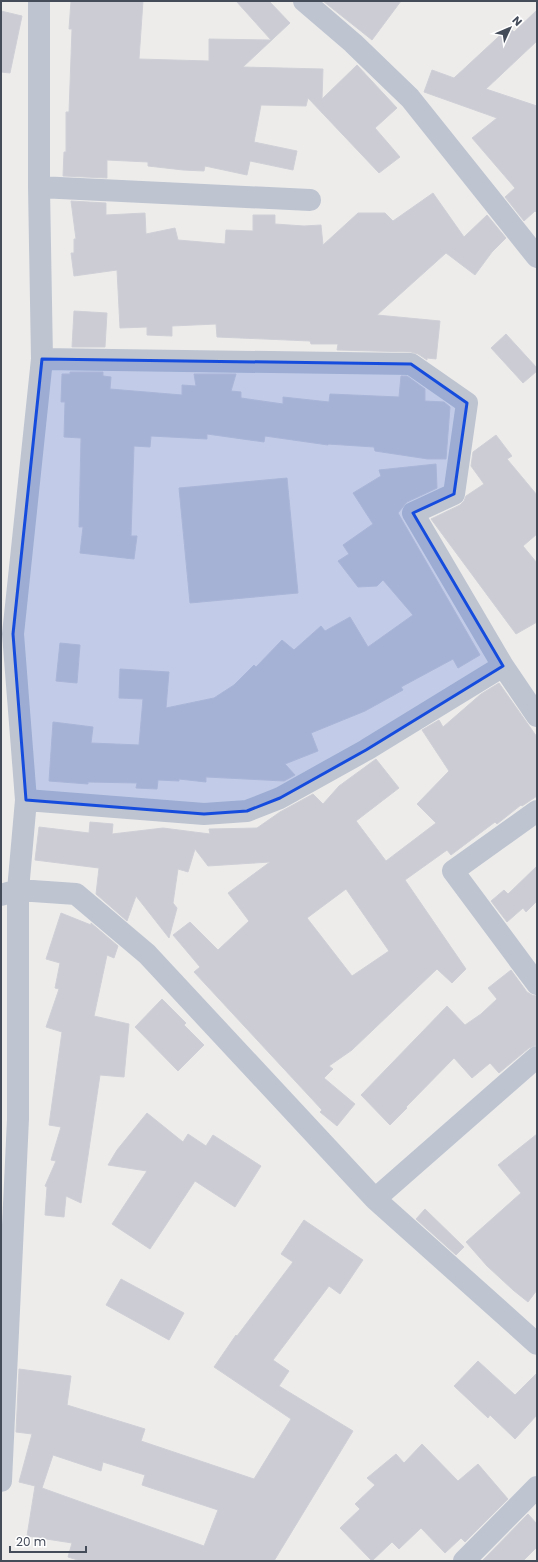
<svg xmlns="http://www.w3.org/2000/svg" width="538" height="1562" font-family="Poppins,sans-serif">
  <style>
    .building { fill: #cbccd4; stroke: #cfd0d7; fill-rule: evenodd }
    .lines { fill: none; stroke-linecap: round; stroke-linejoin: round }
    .minor { stroke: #bec5d1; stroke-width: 22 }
    .marked { fill: #164cdd; fill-opacity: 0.2; stroke: #164cdd; stroke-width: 3; stroke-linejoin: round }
  </style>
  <rect width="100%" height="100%" fill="#eeeceb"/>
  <path class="building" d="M71,1H143L139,59L209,61V39L271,40L236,1H269L290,23L243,67L323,69L322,99L357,65L397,108L375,128L400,157L379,173L308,98L306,106L261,105L254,142L297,151L293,170L250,161L247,175L205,166L204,171L183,170L148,166V162L107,160V178L63,176L64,152H66V112H69L72,29H69Z
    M323,1H401L372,40Z
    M537,10V41L486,89L537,106V213L535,211L524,221L505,197L515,188L472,138L497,118L424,92L432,70L454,78L509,27L514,32Z
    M1,11L22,16L10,73L1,72Z
    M433,193L464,237L487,215L506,238L492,252L475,275L446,253L377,315L440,321L436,359L427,358V360L418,354L411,352L337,350L338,344H311L310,341L217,337L216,324L172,326V336L147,335V327L120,328L117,270L74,276L71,253H74V239H76L71,201L106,203V215L145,213L146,234L175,228L178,240L225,244L226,230L253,231V215H275V224L304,226L321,225L323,245L358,213H385L393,221Z
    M74,311L107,313L105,347H72Z
    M506,334L537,368V371L523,383L491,348Z
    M70,372H103V376L111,377L110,389L182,395V385L196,386L194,374H236L231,391L241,392V398L283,404V397L329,402L330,394L399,397L401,376H407L425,389V401L444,402L450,407L446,459H428L375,451L374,447L328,444V445L265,436L264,442L207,434V439L151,436L150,447L134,446L131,536H137L134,559L80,553L83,527H79L81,438L64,437L65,402H61L62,374H70Z
    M496,435L512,456L507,459L537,495V534L523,546L537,563V622L516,634L431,519L460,505L464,501L466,496L484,484L471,466L473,452Z
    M436,464L437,488L407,502L398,513L480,655L458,668L453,659L401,687L403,690L365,711L311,733L318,751L285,764L295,775L284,781L206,777V782L179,779V781L158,780L157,789L136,788L137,783L88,782V784L49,781L53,722L93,727L91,743L139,745L143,699L119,698L120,669L169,672L166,708L214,698L234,685L254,665L256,667L282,640L294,650L321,626L325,631L350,617L368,647L413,615L383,580L377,586L358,587L338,561L349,554L343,545L373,524L353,493L381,476L379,470Z
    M287,478L298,593L190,603L179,488Z
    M60,643L80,645L77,683L56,681Z
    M499,683L537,737V796L522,806L521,805L497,824L495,822L451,855L447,850L405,880L466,969L452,983L437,969L352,1050L329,1066L333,1069L324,1078L355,1104L337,1126L320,1112L322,1110L194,972L200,967L173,935L190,922L218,950L249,921L228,893L270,862L208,866L195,849L188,872L178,869L173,903L177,908L169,938L136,896L127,921L96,894L99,868L35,860L39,827L89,833L90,822L113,824L112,834L163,828L210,834L209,829L257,828L280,812L313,794L323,804L339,786L376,759L399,788L356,821L386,861L436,823L417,804L449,771L422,730L439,720L443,727L481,694ZM346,889L389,951L352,976L307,918Z
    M537,866V901L526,912L523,908L507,922L491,901L504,890L508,894Z
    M61,913L91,925V923L118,946L114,958L107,955L94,1016L129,1024L124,1077L100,1075L81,1203L66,1196L64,1217L45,1215L47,1187L45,1186L56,1161L51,1160L61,1127L49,1125L62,1032L46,1027L59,989L55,988L60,963L46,959Z
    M511,970L527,992L532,995L537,996V1045L529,1048L499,1073L490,1063L472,1078L454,1058L406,1107L407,1108L390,1125L361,1095L447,1006L465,1025L481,1014L497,999L488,988Z
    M162,999L186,1023L184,1025L204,1045L178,1071L135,1027Z
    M147,1113L183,1142L188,1134L206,1146L213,1135L261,1166L235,1207L195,1181L150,1249L112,1224L147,1171L108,1165L117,1150Z
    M537,1134V1290L528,1302L513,1290L487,1266L466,1242L521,1193L498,1165Z
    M425,1209L464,1247L456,1255L416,1219Z
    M304,1220L363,1260L340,1294L329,1286L273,1360L289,1371L279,1386L353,1431L274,1561H81L68,1557L72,1543L27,1536L35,1486L19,1482L32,1434L16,1432L19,1369L71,1376L67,1405L145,1429L141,1441L254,1479L291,1419L214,1367L236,1335L237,1336L293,1262L281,1254ZM53,1455L101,1471L103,1462L145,1475L142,1485L218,1510L204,1546L42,1488Z
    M121,1279L184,1313L169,1340L106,1305Z
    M478,1361L515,1395L537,1373V1415L515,1439L490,1415L488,1418L454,1386Z
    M422,1444L458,1481L478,1464L508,1499L465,1542L461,1538L445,1553L421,1528L399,1549L392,1542L372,1561L340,1528L360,1509L355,1504L375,1485L367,1478L396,1454L404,1463Z
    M528,1514L537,1524V1547L523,1561H484L483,1560Z"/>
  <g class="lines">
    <path class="minor" d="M304,1L353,43L410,98L537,257
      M39,187L310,200
      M42,359L411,364L467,403L454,494L413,513L503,666L537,716
      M26,800L204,814L247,811L280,798L366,750L503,666
      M537,811L453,871L537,984
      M1,895L18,890L76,894L147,954L375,1199L537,1344
      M375,1199L537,1057
      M1,1481L18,1119V890L26,800L13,634L42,359L39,187V1
      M464,1561L537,1487"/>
  </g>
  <path class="marked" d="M42,359L411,364L467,403L454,494L413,513L503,666L366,750L280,798L247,811L204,814L26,800L13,634Z"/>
  <rect width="538" height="1562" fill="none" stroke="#444b59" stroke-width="4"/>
  <g transform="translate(510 28) rotate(46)" stroke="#ffffff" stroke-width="3" paint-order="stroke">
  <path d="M0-3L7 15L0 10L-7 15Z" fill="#444b59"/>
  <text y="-6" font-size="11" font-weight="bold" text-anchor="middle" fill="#444b59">N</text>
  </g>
  <path d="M10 1546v6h76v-6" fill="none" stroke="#444b59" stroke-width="2"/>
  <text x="16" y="1546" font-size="12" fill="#444b59" stroke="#ffffff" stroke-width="3" paint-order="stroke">20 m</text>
</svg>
